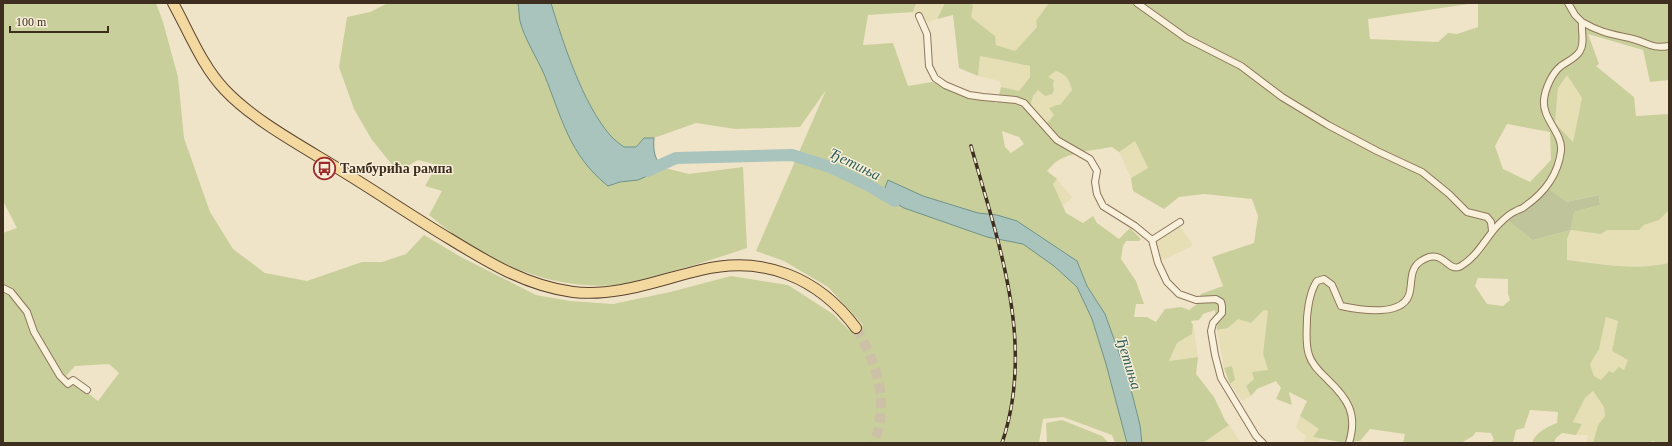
<svg xmlns="http://www.w3.org/2000/svg" width="1672" height="446" font-family="'Times New Roman',serif">
  <style>
    .farmland { fill: #e6deb5 }
    .green { fill: #c9cf9b; fill-rule: evenodd }
    .cemetery { fill: #bfc49a }
    .water { fill: #a9c4bc; stroke: #6f938a }
    .lines { fill: none; stroke-linecap: round; stroke-linejoin: round }
    .river { stroke: #a9c4bc; stroke-width: 12 }
    .primary-tunnel { stroke: #ccc0a6; stroke-width: 10; stroke-dasharray: 10 5; stroke-linecap: butt }
    .minor-casing { stroke: #8d765c; stroke-width: 8 }
    .primary-casing { stroke: #5b4430; stroke-width: 12 }
    .minor { stroke: #faf1dc; stroke-width: 6 }
    .primary { stroke: #f3d9a0; stroke-width: 10 }
    .rail-casing { stroke: #3d2e20; stroke-width: 3.5 }
    .rail { stroke: #f7eed8; stroke-width: 2; stroke-dasharray: 6; stroke-linecap: butt }
    .labels { text-anchor: middle; stroke-width: 3; stroke-linejoin: round; paint-order: stroke }
    .poi-label { font-size: 14px; font-weight: bold; fill: #3d2e20; stroke: #f7eed8; text-anchor: start }
    .water-label { font-size: 15px; font-style: italic; fill: #2f5d5a; stroke: #f7eed8 }
  </style>
  <rect width="100%" height="100%" fill="#f0e4c8"/>
  <path class="farmland" d="M916,3H945L937,19L929,22L913,12Z
    M971,3H1049L1050,4L1036,21L1037,27L1015,51L996,45L995,36L971,17L973,6Z
    M980,56L1030,66V76L1019,92L1001,87L1000,81L978,76Z
    M1056,71L1064,74L1069,80L1072,90L1060,105L1050,108L1054,115L1047,123L1030,107L1033,96L1047,77Z
    M1567,75L1582,98L1573,142L1555,123L1558,88Z
    M1135,141L1148,168L1131,178L1119,152Z
    M1057,179L1072,197L1063,206L1053,184Z
    M1669,210V263L1657,266L1626,267L1567,260V239L1571,230L1598,233L1607,230H1639L1644,225L1659,220Z
    M1179,225L1192,243V246L1161,261L1155,241Z
    M1264,310L1268,311L1263,354L1268,370L1254,379L1246,386L1251,396L1242,401L1230,384L1235,380L1232,366L1224,368L1217,330L1228,328L1238,318L1251,323Z
    M1606,317L1618,321L1612,351L1629,360L1624,370L1613,374L1601,380L1594,376L1590,364L1599,349Z
    M1193,325L1198,357L1169,361L1177,343L1192,334Z
    M1593,391L1604,407L1605,416L1598,425L1593,443H1587L1588,435H1576L1582,424L1573,422L1585,398Z
    M1300,416L1319,429L1314,437L1320,438L1319,443H1303L1306,436L1296,428Z
    M1229,425L1241,443H1203Z"/>
  <path class="green" d="M3,3H156L163,22L178,77L184,138L210,212L233,249L265,273L307,281L362,262H382L406,254L424,235L461,257L536,295L570,301L613,304L670,292L731,276L788,285L833,314L850,331L863,325L828,287L784,261L756,251L826,90L800,127L735,129L696,123L654,138H644L636,147H624C620,143 614,140 610,135C583,104 563,43 551,3H916L913,12L868,15L863,45L893,43L908,86L932,82L997,103L1001,87L1019,91L1030,77V66L980,56L978,76L959,68L953,15L937,19L945,3H971L973,6L971,17L995,36L996,45L1015,51L1037,27L1036,21L1049,3H1475L1368,19L1370,39L1438,42L1448,33L1457,34L1478,27V3H1669V80L1650,82L1643,50L1588,34L1599,64L1596,66L1634,97L1636,116L1669,114V210L1659,220L1644,225L1639,230H1607L1601,234L1571,230L1567,239V260C1601,264 1635,271 1669,263V443H1657L1653,441L1649,443H1593L1598,425L1605,416L1604,407L1593,391L1585,398L1573,422L1582,424L1576,435L1562,433L1556,438L1554,443H1532C1535,433 1548,426 1557,423L1558,412L1530,410L1524,428L1516,430L1513,443H1490L1494,440L1491,433L1476,432L1473,436L1461,443H1403L1405,434L1370,429L1360,441L1340,442L1313,437L1319,429L1300,416L1307,401L1289,392L1292,405L1276,399L1281,388L1276,381L1257,389L1251,396L1246,386L1254,379L1252,372L1268,370L1263,354L1268,311L1264,310L1251,323L1238,319L1228,328L1217,330L1215,310L1203,314L1199,320L1191,321L1193,325L1192,334L1177,343L1169,361L1198,357L1196,374L1214,397L1225,420L1229,425L1203,443H1115L1112,435L1063,417L1043,419L1039,443H3V233L17,228L3,201ZM1056,71C1067,75 1069,79 1072,90L1060,105H1057L1049,108L1054,115L1047,123L1030,107L1033,96L1038,90L1045,96L1052,94L1054,90L1053,85L1054,80L1048,77ZM1567,75L1582,98L1573,142L1555,123L1558,88ZM1507,124L1550,132L1551,160L1530,182L1503,169L1495,146ZM1002,131L1019,137L1024,144L1011,153L1005,147ZM1135,141L1148,168L1131,178L1133,191L1164,209L1179,197L1204,194L1252,199L1258,216L1254,243L1212,257L1223,286L1201,294L1196,305L1189,310L1181,307L1165,309L1156,322L1147,317H1134L1136,304H1144L1136,281L1121,259L1123,246L1126,241H1139L1141,239L1130,228L1119,239L1097,223L1093,216L1083,223L1066,213L1053,184L1057,179L1047,171C1050,168 1053,164 1056,162C1070,152 1096,150 1112,147L1119,152ZM1599,195L1600,205L1574,212L1571,230L1533,240L1566,202ZM1478,278L1508,279V294L1510,300L1503,306L1487,304L1475,286ZM1606,317L1618,321L1612,351L1628,360L1624,370L1619,367L1613,373L1609,371L1601,380L1594,376L1590,364L1599,349ZM109,364L119,373L98,401L66,376L75,366Z
    M388,3H518L520,21L544,74L564,126L608,186L620,182L638,180L665,168L689,174L743,167L747,248C718,258 689,267 659,275C645,279 630,284 615,285C547,291 479,258 429,215L442,191L425,186L437,165L418,160L398,172L372,140L354,109L339,67L347,17L370,12Z
    M1232,366L1235,380L1230,384L1224,368Z
    M1062,420L1102,436L1109,443H1047L1046,423Z"/>
  <path class="cemetery" d="M1549,189L1566,202L1599,195L1600,205L1574,212L1571,230L1533,240L1508,220Z"/>
  <path class="water" d="M518,3H551C563,43 583,104 610,135C614,140 620,144 624,147H636L644,138H654C653,150 654,161 665,168L638,180L620,182L608,186C569,155 562,118 544,74C537,58 524,38 520,21C519,16 519,9 518,3Z
    M888,180L923,196L978,213L997,215L1017,221L1077,261L1087,286L1105,314L1128,378L1140,425L1142,443H1127L1106,364L1092,319L1077,287L1054,266L1023,244L987,237L904,208L882,195Z"/>
  <g class="lines">
    <path class="river" d="M647,171L676,158L792,155L830,167L868,185L895,201"/>
    <path class="primary-tunnel" d="M856,328C877,364 890,401 874,443"/>
    <defs>
      <path id="minor" d="M1137,3L1186,38L1241,66L1282,97L1328,125L1377,151L1422,172L1449,194L1467,212L1487,217L1491,222L1492,231
        M1568,3L1575,15L1582,22
        M919,16L927,34L929,66L935,78L945,85L969,95L983,97L1016,100L1024,103L1057,140L1090,159L1097,171L1095,182L1097,194L1103,206L1135,226L1152,240L1158,263L1167,282L1179,294L1196,300L1216,299L1221,302L1222,306V313L1213,323L1211,331L1215,355L1221,378L1256,436L1263,443
        M1152,240L1180,222
        M3,288L11,292L27,312L34,332L60,376L68,384L73,380L87,390
        M1349,443C1358,414 1348,399 1327,379C1320,372 1312,365 1309,355C1305,344 1307,330 1307,318C1308,306 1310,291 1317,281L1324,279L1332,285L1341,306C1360,310 1406,318 1410,291C1412,280 1410,268 1421,261C1444,246 1447,274 1461,266C1478,256 1486,237 1499,224C1504,219 1510,213 1516,211C1519,209 1522,209 1524,207C1543,194 1558,175 1561,151C1563,133 1542,119 1544,100C1545,89 1552,73 1561,66C1568,61 1576,58 1580,51C1585,43 1581,31 1582,22C1601,33 1612,34 1633,39C1649,43 1651,49 1669,46"/>
      <path id="primary" d="M173,3C189,32 202,66 225,90C255,122 309,150 347,174C381,195 415,218 450,239C489,263 527,286 573,292C618,297 658,280 701,270C763,255 818,277 856,328"/>
    </defs>
    <use href="#minor" class="minor-casing"/>
    <use href="#primary" class="primary-casing"/>
    <use href="#minor" class="minor"/>
    <use href="#primary" class="primary"/>
    <defs>
      <path id="rail" d="M971,146C998,242 1036,343 1002,443"/>
    </defs>
    <use href="#rail" class="rail-casing"/>
    <use href="#rail" class="rail"/>
  </g>
  <defs>
    <symbol id="bus-ring" viewBox="-11 -11 22 22"><circle r="9.5" fill="#f7eed8" stroke="#9e2a2b" stroke-width="1.5"/><path d="M-5-6H5V4H4V6H2V4H-2V6H-4V4H-5ZM-3.5-4V0h7V-4ZM-3.5 1.2v1.5H-2V1.2ZM2 1.2v1.5H3.5V1.2Z" fill="#9e2a2b"/></symbol>
  </defs>
  <g fill-rule="evenodd">
    <use href="#bus-ring" x="312" y="156" width="25" height="25"/>
  </g>
  <g class="labels">
    <g class="poi-label">
      <text x="340" y="173">Тамбурића рампа</text>
    </g>
    <g class="water-label">
      <text transform="translate(855 164) rotate(26)" y="5">Ђетиња</text>
      <text transform="translate(1129 363) rotate(73)" y="5">Ђетиња</text>
    </g>
  </g>
  <rect width="1672" height="446" fill="none" stroke="#3d2e20" stroke-width="8"/>
  <path d="M10 26v6h98v-6" fill="none" stroke="#3d2e20" stroke-width="2"/>
  <text x="16" y="26" font-size="12" fill="#3d2e20" stroke="#f7eed8" stroke-width="3" paint-order="stroke">100 m</text>
</svg>
